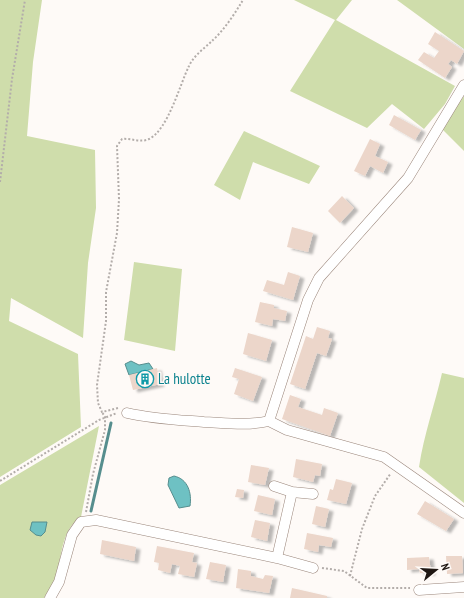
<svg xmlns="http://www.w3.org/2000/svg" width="464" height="598" font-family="'PT Sans Narrow',sans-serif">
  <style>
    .green { fill: #cfddab }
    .water { fill: #6ec1c3; stroke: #568e8e }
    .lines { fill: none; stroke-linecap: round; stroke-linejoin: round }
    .stream { stroke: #568e8e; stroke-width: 3 }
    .building { fill: #ecd6ca; filter: url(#shadow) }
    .minor-casing { stroke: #9a867b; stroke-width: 11 }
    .path { stroke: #b3adaa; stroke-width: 2; stroke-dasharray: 2 2; stroke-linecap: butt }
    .minor { stroke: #fff; stroke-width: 10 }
    .labels { text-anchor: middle; stroke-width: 3; stroke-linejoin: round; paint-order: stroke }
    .culture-label { font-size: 15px; fill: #0d838f; stroke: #fefaf7; text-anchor: start }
  </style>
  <defs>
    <filter id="shadow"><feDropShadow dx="4.5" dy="2.5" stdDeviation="1" flood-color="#0004"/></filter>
  </defs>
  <rect width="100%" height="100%" fill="#fefaf7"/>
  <path class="green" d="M0,0H42L33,62L27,136L95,150L96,208L88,263L83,338L11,298L9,321L78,354L81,427L0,477Z
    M294,0H352L336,20L455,86L445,104L424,129L392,104L367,128L290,91L335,20Z
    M397,0H464V49Z
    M464,96V151L441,128Z
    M244,131L320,166L309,184L253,162L240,200L214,185Z
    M134,262L182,269L175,351L124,340Z
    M442,373L464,378V503L419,467C424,434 435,404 442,373Z
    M99,426L81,517C59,531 63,560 54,582C51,587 47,593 44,598H0V485Z"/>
  <path class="water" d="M131,361L139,365L149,363L153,369L129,375L125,364Z
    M174,476C188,479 192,493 190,506L179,508L168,485L169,478Z
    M32,522H47L45,532L41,536L36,535L30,530Z"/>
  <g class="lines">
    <path class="stream" d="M91,511L111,423"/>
  </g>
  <path class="building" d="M435,32L464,51L457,64L451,60L448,64L452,67L445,78L418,60L424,52L434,58L439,51L428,44Z
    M394,115L421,130L415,140L389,125Z
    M370,139L380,144L375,156L388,162L383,173L370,166L365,176L354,171Z
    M342,196L354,208L340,223L328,211Z
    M292,227L313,233L308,252L287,247Z
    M288,272L300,276L293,300L263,291L267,280L284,285Z
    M260,302L274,305V308L287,311L285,321L273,319L272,326L255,322Z
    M317,327L330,331L328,338L332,339L326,356L317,353L305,389L290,384L306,336L313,339Z
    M248,333L272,340L266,361L243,354Z
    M157,368L160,384L133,390L129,375Z
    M235,368L262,377L253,401L234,394L239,379L232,377Z
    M290,395L301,399L298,407L322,415L324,408L338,413L330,436L282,419Z
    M296,459L322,464L320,476L315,475L313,482L293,477Z
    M251,465L269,468L265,485L248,482Z
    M336,479L352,483L346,504L327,500L330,489L333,490Z
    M237,489L244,490L243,498L235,497Z
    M258,495L275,499L272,515L254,511Z
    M425,501L454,519L446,531L417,514Z
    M316,506L329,509L325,527L312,524Z
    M255,520L270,523L267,541L251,537Z
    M307,533L333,538L331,547L319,545L318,552L304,549Z
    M102,540L136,547L134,561L100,554Z
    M157,546L194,553L192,562L197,563L194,577L178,574L180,566L172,564L170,573L158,570L159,563L154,562Z
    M446,556H462L463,573L447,574Z
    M429,557L431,573H420L419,569L407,570V558Z
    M210,562L226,565L223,582L206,579Z
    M238,569L251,571V576L263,579L265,575L273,576L269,593L236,588Z
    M292,588L327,596V598H290Z"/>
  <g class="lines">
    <defs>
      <path id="minor" d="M127,413C153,419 178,420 204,422C226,423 248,426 269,421L287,430L384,457L464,513
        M269,421L308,300L319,278L408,178L464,85
        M274,486L292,492L313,494
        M277,558L292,492
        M419,590L464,587
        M50,598L59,582L72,535L81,522L96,520L277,558L313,568"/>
    </defs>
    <use href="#minor" class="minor-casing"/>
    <path class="path" d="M0,182L12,79L25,0
      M118,408L102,412L98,403L97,385L106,321V292L117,233L119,199L117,146L122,139C131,138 141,143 149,139C168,130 180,84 189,66C194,55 205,48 213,40C225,29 235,13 243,0
      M0,481L99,420L117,413
      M86,512L93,474L105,430V417L102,412
      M322,568L344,571L367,588H410
      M350,576L362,529L375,496L391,473"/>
    <use href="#minor" class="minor"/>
  </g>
  <defs>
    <symbol id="building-ring" viewBox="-11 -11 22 22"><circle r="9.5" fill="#fefaf7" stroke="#0f9aa8" stroke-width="1.5"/><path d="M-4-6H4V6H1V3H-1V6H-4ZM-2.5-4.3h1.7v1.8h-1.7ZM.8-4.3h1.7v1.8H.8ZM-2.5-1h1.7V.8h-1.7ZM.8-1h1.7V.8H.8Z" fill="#0f9aa8"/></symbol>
  </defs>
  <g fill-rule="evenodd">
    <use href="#building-ring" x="135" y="369" width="20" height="20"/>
  </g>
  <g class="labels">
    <g class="culture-label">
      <text x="158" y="384">La hulotte</text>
    </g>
  </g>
  <g transform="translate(436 570) rotate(72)" stroke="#fefaf7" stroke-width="3" paint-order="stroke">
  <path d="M0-3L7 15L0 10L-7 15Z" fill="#1e1612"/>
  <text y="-6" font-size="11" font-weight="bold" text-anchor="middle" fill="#1e1612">N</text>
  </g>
</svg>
